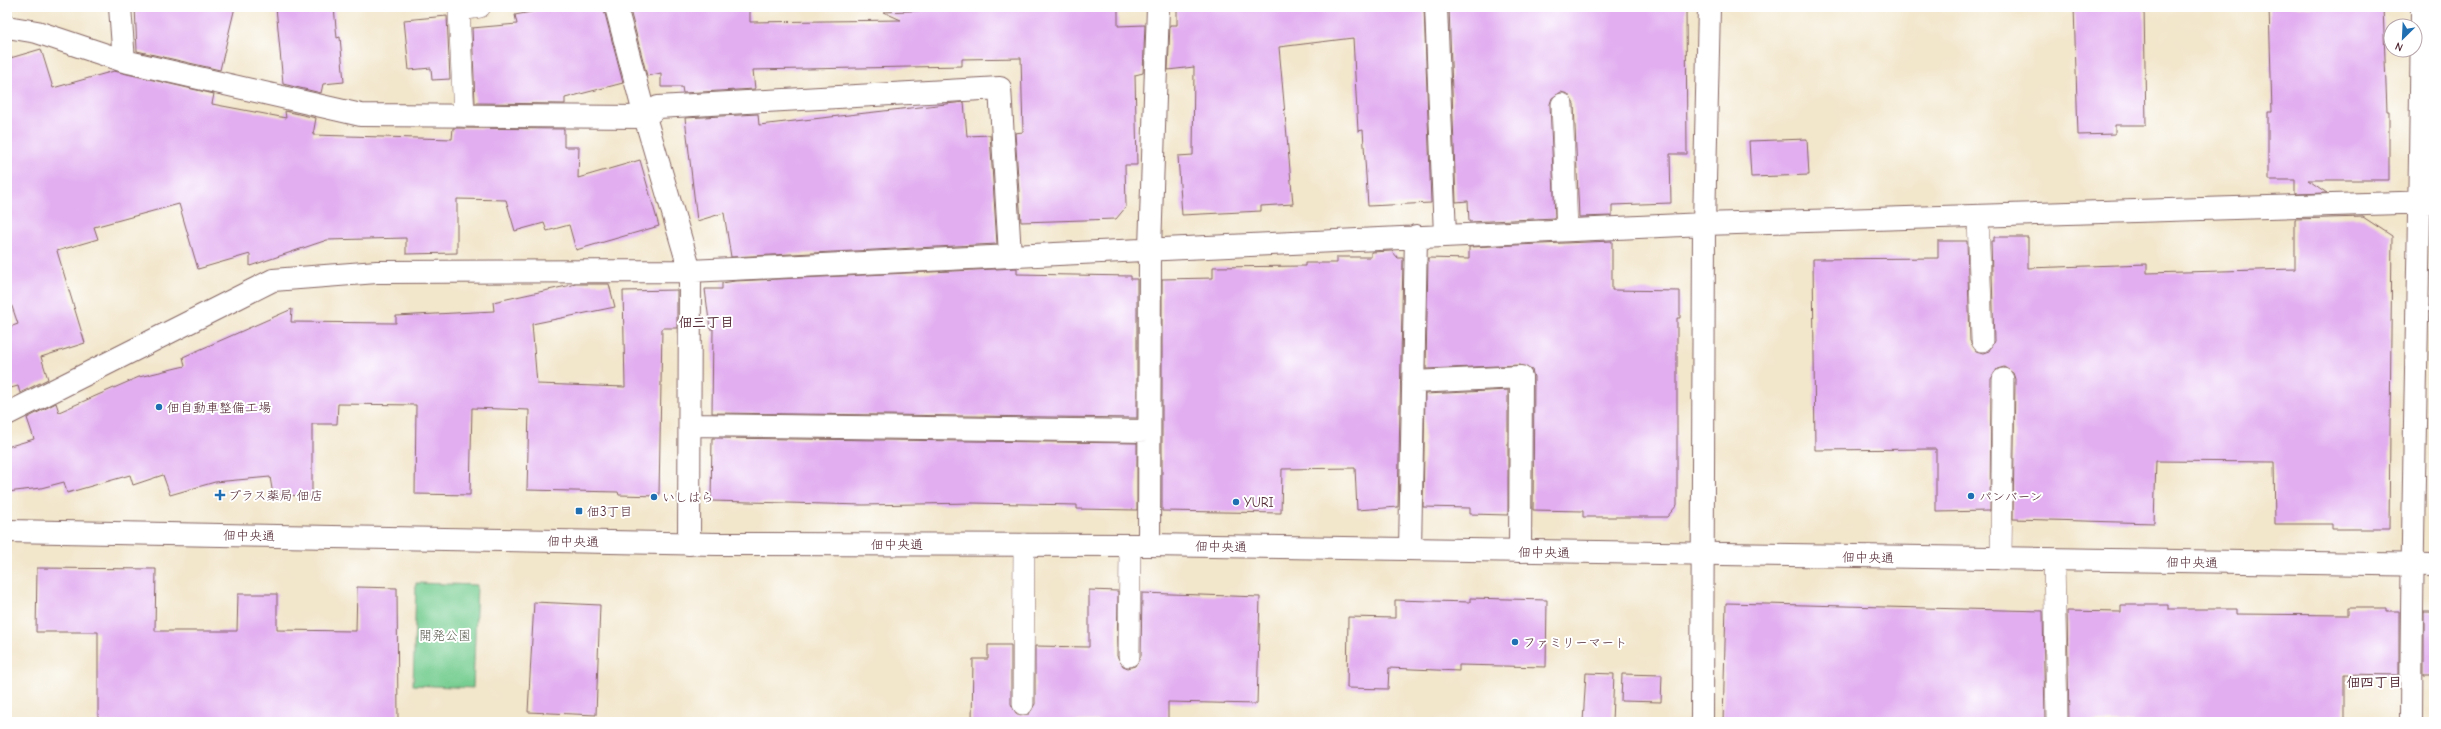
<svg xmlns="http://www.w3.org/2000/svg" width="2441" height="729" font-family="'Comic Neue','Klee One',sans-serif">
  <style>
    .green { fill: #77ce92; stroke: #60765e }
    .building { fill: #e2aef0 }
    .lines { fill: none; stroke-linecap: round; stroke-linejoin: round }
    .service-casing { stroke: #856563; stroke-width: 22 }
    .minor-casing { stroke: #856563; stroke-width: 24 }
    .tertiary-casing { stroke: #856563; stroke-width: 24 }
    .service { stroke: #fff; stroke-width: 21 }
    .minor { stroke: #fff; stroke-width: 22 }
    .tertiary { stroke: #fff; stroke-width: 22 }
    .poi-dot { fill: #1f6fb2; stroke: #fff; stroke-width: 1.5 }
    .labels { text-anchor: middle; stroke-width: 4; stroke-linejoin: round; paint-order: stroke }
    .poi-label { font-size: 13px; fill: #4a1f2b; stroke: #fff; text-anchor: start }
    .street-label { font-size: 13px; fill: #4a1f2b; stroke: #fff }
    .park-label { font-size: 13px; fill: #5a5c4f; stroke: #fff }
    .neighbourhood-label { font-size: 14px; font-weight: bold; fill: #4a1f2b; stroke: #fff }
  </style>
  <rect width="100%" height="100%" fill="#fff"/>
  <filter id="ink" filterUnits="userSpaceOnUse"><feTurbulence type="fractalNoise" baseFrequency=".025" numOctaves="2"/><feDisplacementMap in="SourceGraphic" scale="8" xChannelSelector="R" yChannelSelector="G"/><feConvolveMatrix kernelMatrix="1 2 1 2 8 2 1 2 1" color-interpolation-filters="sRGB"/></filter>
  <filter id="wash" filterUnits="userSpaceOnUse"><feTurbulence type="fractalNoise" baseFrequency=".012" numOctaves="4" result="noise"/><feDisplacementMap in="SourceGraphic" scale="16" xChannelSelector="R" yChannelSelector="G"/><feGaussianBlur stdDeviation="0.9" result="paint"/><feColorMatrix in="noise" values="0 0 0 0 0 0 0 0 0 0 0 0 0 0 0 0 0 1.4 0 .05"/><feComposite in="paint" operator="in"/></filter>
  <g filter="url(#wash)">
    <rect width="100%" height="100%" fill="#f2e6cb"/>
    <path class="green" d="M416,583L477,585L473,688L413,685Z"/>
    <g id="blocks">
      <path class="building" d="M135,7H235L220,70L137,51Z
        M276,7H334L337,38L340,37L344,82L323,84L321,93L283,84Z
        M535,7H594L595,11L604,10L623,83L565,98V104L475,103L472,28L517,24L515,15L536,11Z
        M1012,7H1118V26L1145,25L1143,73L1135,75L1137,165H1125L1126,207L1116,219L1021,222L1015,133L1023,132L1021,58L962,59V66L753,70L755,89L683,93L682,87H661V73L647,76L630,10H750V22L901,20L883,12Z
        M1177,7H1424L1431,203L1368,206L1363,130L1358,131L1353,38L1279,47L1293,204L1261,206V211L1182,215L1178,156L1193,155L1194,67L1168,70L1170,25H1177Z
        M1449,7H1686L1687,154H1670L1671,203L1612,205V216L1579,217L1574,104L1568,94L1561,92L1552,98L1550,104L1555,218L1469,222L1468,201L1456,202Z
        M2074,7H2144L2146,125H2115V134L2078,135Z
        M2269,7H2383L2387,111H2389V180H2308L2327,193L2295,194V180H2268V112H2272Z
        M447,16L450,79L432,80L431,68L409,70L404,20Z
        M41,49L53,88L114,71L214,94L212,104L286,118L285,111L316,118L313,135L452,139L453,128L564,129V147H579L578,178L640,160L659,226L576,250L569,225L547,231L544,223L515,231L506,200L457,199V253L406,254V238L327,240L250,266V254L198,269L179,204L94,227L98,239L57,251L85,343L41,357L48,379L20,393L18,386L7,389V328L18,324L7,292V59Z
        M964,102L967,136L990,135L997,244L731,257L724,213L697,221L685,118L758,114L759,125Z
        M1807,139L1809,175L1751,177L1749,141Z
        M2363,217L2392,236L2389,529H2332V524H2275L2274,462L2156,461L2154,523L2013,519L2015,379L2013,373L2004,367L1997,369L1991,379L1990,511L1936,512V449L1815,450L1813,259L1938,258V241H1967L1970,341L1976,351L1983,353L1989,351L1994,341L1991,241H1994V237H2028V268L2147,264V273L2295,269V219Z
        M1612,241V290L1680,291V318H1677V505L1667,517H1583V511L1533,510L1534,377L1532,370L1520,365L1426,369L1428,258L1469,259V247Z
        M1392,251L1398,258H1403L1398,507L1357,510L1355,468L1282,469L1281,513L1162,511V279L1213,278V267L1305,266V263H1337V257H1371V252Z
        M1017,268V274L1131,276V279H1137V418L712,413L713,329H710L705,289H722V283L735,281Z
        M576,284H609L615,307L532,324L537,384L625,387L623,291L677,290V328H662L659,496L619,495L618,492L527,490L529,410L472,408L470,495L415,494L416,405L338,404L337,424H312V496L273,495L270,477L215,482L170,495L163,475L133,485L130,475L67,493L64,482L41,488L7,492V447L34,439L27,418L56,403L59,412L139,377L185,366L183,357L292,309L291,322L396,323V316L494,311L493,302Z
        M1508,390V515L1470,514V508L1423,507L1425,394Z
        M712,438L1137,443V510L1077,509V505L972,503L863,505L711,501Z
        M37,568L156,569L155,631H237L238,594H277V630L356,631L357,587L397,588L398,722H98V632H36Z
        M1089,590L1118,591L1117,656L1123,666L1128,668L1135,666L1141,656L1142,593L1260,597L1257,704L1168,702V720L972,722L973,659H988V645H1011V704L1017,715L1029,714L1035,704V646L1089,647Z
        M1470,598L1547,600L1546,667L1459,665V671L1389,668L1388,689L1347,688L1348,617L1395,618V600L1470,602Z
        M534,602L600,605L596,715L528,712Z
        M1726,603L2043,611L2045,722H1723Z
        M2121,605H2168V609H2236V614L2348,615V608H2387V611H2399V675L2344,674V722H2069L2067,611L2121,612Z
        M2424,612H2434V675H2424Z
        M1586,673L1614,674L1612,722H1583Z
        M1622,674L1662,675L1661,702L1621,701Z"/>
    </g>
  </g>
  <g filter="url(#ink)">
    <use href="#blocks" fill-opacity="0" stroke="#856563" stroke-width="1"/>
    <g class="lines">
      <defs>
        <path id="service" d="M1562,104L1567,230
          M464,116L459,10L480,7
          M1978,216L1982,341
          M2001,559L2003,379
          M2054,560L2057,722
          M1129,656L1130,545
          M1023,704L1024,544"/>
        <path id="minor" d="M120,7L124,61
          M616,7L645,117L690,271L689,544
          M1436,7L1445,235
          M7,27L37,32L124,61L361,115L645,117L658,107L1000,88L1010,255
          M1413,382L1521,377L1520,551
          M7,414L273,280L377,272L690,271L1704,224L2434,202
          M690,425L1149,431
          M1149,545L1150,248L1158,7
          M1410,549L1416,236
          M1702,722L1704,224L1709,7
          M2411,722C2412,484 2420,245 2422,7"/>
        <path id="tertiary" d="M7,531L717,544L1149,545L2434,565"/>
      </defs>
      <use href="#service" class="service-casing"/>
      <use href="#minor" class="minor-casing"/>
      <use href="#tertiary" class="tertiary-casing"/>
      <use href="#service" class="service"/>
      <use href="#minor" class="minor"/>
      <use href="#tertiary" class="tertiary"/>
    </g>
  </g>
  <g class="poi-dot">
    <circle cx="159" cy="407" r="4"/>
    <path d="M218 489h4v4h4v4h-4v4h-4v-4h-4v-4h4z"/>
    <circle cx="1971" cy="496" r="4"/>
    <circle cx="654" cy="497" r="4"/>
    <circle cx="1236" cy="502" r="4"/>
    <rect x="575" y="507" width="8" height="8" rx="2"/>
    <circle cx="1515" cy="642" r="4"/>
  </g>
  <g class="labels">
    <g class="poi-label">
      <text x="167" y="412">佃自動車整備工場</text>
      <text x="228" y="500">プラス薬局 佃店</text>
      <text x="1979" y="501">パンバーン</text>
      <text x="662" y="502">いしはら</text>
      <text x="1244" y="507">YURI</text>
      <text x="587" y="516">佃3丁目</text>
      <text x="1523" y="647">ファミリーマート</text>
    </g>
    <g class="street-label">
      <text transform="translate(249 535) rotate(1)" y="5">佃中央通</text>
      <text transform="translate(573 541) rotate(1)" y="5">佃中央通</text>
      <text x="897" y="549">佃中央通</text>
      <text transform="translate(1221 546) rotate(1)" y="5">佃中央通</text>
      <text transform="translate(1544 552) rotate(1)" y="5">佃中央通</text>
      <text transform="translate(1868 557) rotate(1)" y="5">佃中央通</text>
      <text transform="translate(2192 562) rotate(1)" y="5">佃中央通</text>
    </g>
    <g class="park-label">
      <text x="445" y="640">開発公園</text>
    </g>
    <g class="neighbourhood-label">
      <text x="706" y="327">佃三丁目</text>
      <text x="2374" y="687">佃四丁目</text>
    </g>
  </g>
  <rect width="2441" height="729" fill="none" stroke="#fff" stroke-width="24"/>
  <g transform="translate(2403 38) rotate(204)"><circle r="19" fill="#ffffff" stroke="#b7a5aa"/>
  <path d="M0-3L7 15L0 10L-7 15Z" fill="#1f6fb2"/>
  <text y="-6" font-size="11" font-weight="bold" text-anchor="middle" fill="#4a1f2b">N</text>
  </g>
</svg>
